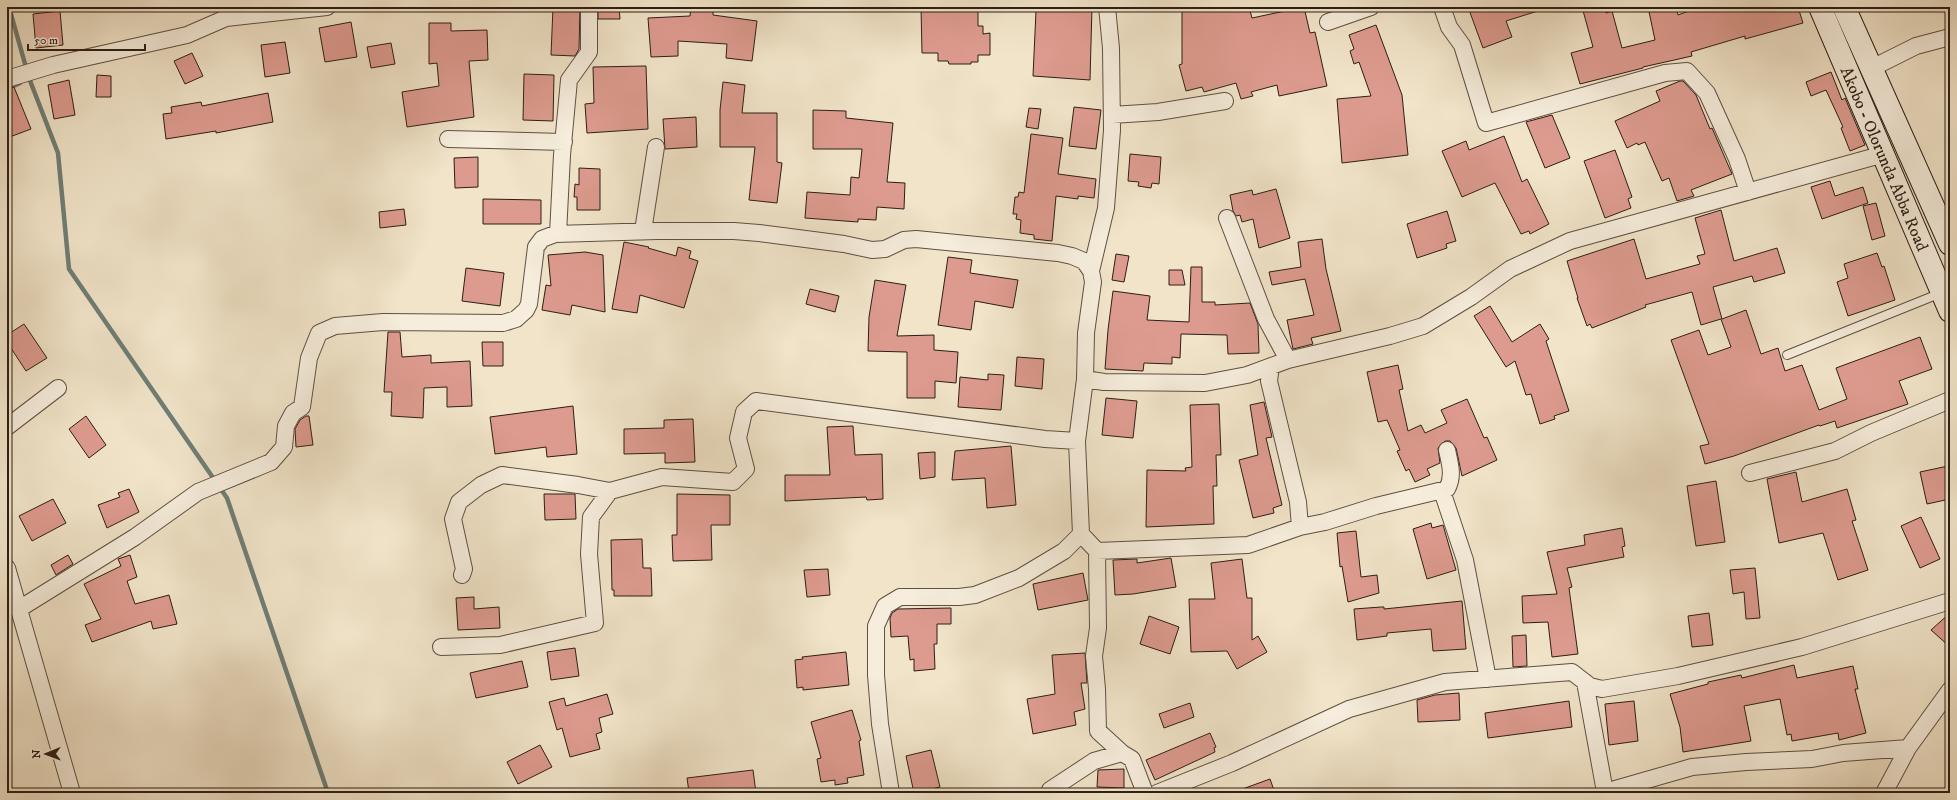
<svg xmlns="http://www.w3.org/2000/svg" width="1957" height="800" font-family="'IM FELL DW Pica',serif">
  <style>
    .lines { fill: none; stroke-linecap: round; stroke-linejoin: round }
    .stream { stroke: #6f7e77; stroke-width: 4.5 }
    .building { fill: #dd9b8f; stroke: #2d1e15 }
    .service-casing { stroke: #5e5042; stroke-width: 10 }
    .minor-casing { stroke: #5e5042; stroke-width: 18 }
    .secondary-casing { stroke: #2d1e15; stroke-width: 24 }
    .service { stroke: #f6eddc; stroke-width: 8 }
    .minor { stroke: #f6eddc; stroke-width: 16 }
    .secondary { stroke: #f6eddc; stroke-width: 22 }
    .labels { text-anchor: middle; stroke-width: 3.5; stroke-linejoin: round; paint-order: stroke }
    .street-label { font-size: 17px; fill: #2d1e15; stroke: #f6eddc }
  </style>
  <rect width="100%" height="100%" fill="#f1e4c9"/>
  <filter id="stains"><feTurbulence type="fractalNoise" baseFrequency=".005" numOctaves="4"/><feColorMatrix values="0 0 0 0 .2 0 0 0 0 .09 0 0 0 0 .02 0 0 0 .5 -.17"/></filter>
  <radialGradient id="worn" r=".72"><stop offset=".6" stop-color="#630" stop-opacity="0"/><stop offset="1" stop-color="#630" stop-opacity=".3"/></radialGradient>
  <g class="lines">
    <path class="stream" d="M9,7L29,78L58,153L69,269L227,498L328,793
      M7,89L20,83"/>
  </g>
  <path class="building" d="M553,7H580L579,49L575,56L551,55Z
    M598,7H619L620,19H598Z
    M691,7H713V15L757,21L752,61L726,58L727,44L678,41V56L651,57L648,18L690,16Z
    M921,7H978V26H983V34L990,33V55H978V62H971V64H949L948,61H938V53H922Z
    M1035,7H1092L1090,80L1033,76L1036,11Z
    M1182,7H1249L1252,18L1304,7L1310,33L1315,32L1327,86L1279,96L1277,85L1251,92L1253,96L1241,99L1236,83L1204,92L1202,87L1186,91L1179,65L1182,64Z
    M1468,7H1540L1541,10L1506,21L1512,37L1483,48Z
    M1582,7H1605L1606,13L1612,11L1622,48L1655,40L1648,7H1676L1678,15L1699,7H1798L1803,23L1745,39V36L1691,52L1692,56L1643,67V68L1580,84L1571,53L1593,47Z
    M60,11L63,45L36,48L33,14Z
    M351,22L357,57L325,62L319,28Z
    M429,23H451V31L487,30L488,60L469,61L474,117L407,127L402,92L439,86L437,63L429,64Z
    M1376,25L1402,95L1408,155L1342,163L1337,99L1371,96L1359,62L1354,64L1350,51L1354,49L1349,35Z
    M285,42L290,73L265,77L261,45Z
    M391,43L395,64L371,68L367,47Z
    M192,53L203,76L185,84L174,61Z
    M646,66L648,129L587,133L585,104L594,103L593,67Z
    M1831,72L1842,100L1845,98L1865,145L1850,151L1841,128L1843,127L1826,90L1811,96L1806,82Z
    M524,74L554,75L553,121L523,120Z
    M97,75L111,76V97H96Z
    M69,80L75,115L54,119L48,85Z
    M1680,81H1683L1696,95L1710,129L1712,128L1732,174L1691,190L1694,196L1677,201L1669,178L1662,181L1645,142L1638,145L1637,143L1627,148L1615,121L1660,101L1656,91Z
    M723,82L745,85L742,113H777V162L782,163L777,203L749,200L755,147H720V110Z
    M14,87L31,129L7,138V88Z
    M268,93L273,122L216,133V131L166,139L163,114L172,113L171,107L201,102L202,106Z
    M1074,107L1101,110L1096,149L1069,146Z
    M1029,108L1041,109L1038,129L1026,127Z
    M813,110L846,111V118L893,123L887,182L905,183L904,209L877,207L876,220L858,219V222L805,218L807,192L850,195L851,177L859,178L862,149H813Z
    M1552,115L1570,158L1545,168L1526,122Z
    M696,117L697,147L665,149L663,119Z
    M1031,134L1063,138L1058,174L1096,179L1094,198L1078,196V199L1056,196L1052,241L1034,239V235L1020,233L1021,220L1016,219L1017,214H1013L1015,197H1018L1019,192L1024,193Z
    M1504,136L1522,182L1527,179L1549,224L1530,234L1529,231L1521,234L1495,183L1462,197L1442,151L1466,141L1469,150Z
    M1615,150L1632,197L1628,199L1631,208L1605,218L1584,161Z
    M1130,154L1161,157L1159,184L1152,183L1151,188L1138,186L1139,182L1128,181Z
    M478,157V187L455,188L454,158Z
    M579,168L600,169V210H577V197H574L575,184L579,185Z
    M1830,181L1835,196L1863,187L1868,203L1822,219L1811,187Z
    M1276,189L1290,238L1259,248L1253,219L1242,222L1240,215L1236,216L1233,211L1230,195L1252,190L1253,195Z
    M483,199L541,200V224H483Z
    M1876,203L1885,236L1872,240L1863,206Z
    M404,209L406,225L380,228L379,212Z
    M1721,210L1734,261L1777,248L1785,273L1754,282L1752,276L1713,287L1722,319L1746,310L1761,354L1778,348L1785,371L1802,365L1819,410L1847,399L1836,368L1920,337L1932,369L1899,381L1908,404L1837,428L1835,421L1820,426L1819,425L1734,456L1705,464L1700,446L1709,444L1671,340L1699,330L1708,355L1731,347L1721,319L1701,325L1692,292L1645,305L1646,307L1592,328L1590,324L1587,326L1577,298H1578L1567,261L1634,239L1646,279L1700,264L1697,256L1705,254L1695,218Z
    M1447,211L1456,241L1446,244L1447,248L1417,258L1407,224Z
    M1322,239L1326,269L1341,331L1311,338L1313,344L1293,349L1287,320L1314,315L1305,279L1272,285L1269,272L1301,267L1298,242Z
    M624,242L649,247L648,248L676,256L678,247L691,251L689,258L698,261L684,308L640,295L637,313L612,309Z
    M585,252L603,255L605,312L572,305L570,315L542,310L546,285L551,286L548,255Z
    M1877,253L1882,267L1884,266L1895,300L1848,316L1837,282L1848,278L1844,264Z
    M1116,254L1129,256L1124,282L1112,280Z
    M948,257L972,260L970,273L1018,280L1013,308L975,301L971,330L938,325Z
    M1191,267H1202V302H1215V305L1250,303L1258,324L1259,353L1228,354L1227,335L1181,334L1180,358L1172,357V364L1144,363L1143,371L1105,369L1108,330L1113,291L1150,296L1147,320L1189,322Z
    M466,268L504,273L500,306L462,301Z
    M1169,270H1182L1185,285H1169Z
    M875,280L906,285L897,336L934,335V350L958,352L956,383L935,381V398H907V352L868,351L869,317Z
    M810,289L839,296L835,312L806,304Z
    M1490,306L1512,342L1540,324L1549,339L1546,341L1569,411L1554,416L1555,419L1540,424L1531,394L1526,395L1515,361L1506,367L1474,316Z
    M24,324L47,358L26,371L7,342V335Z
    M388,332H400L402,357L431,355V363L470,361L472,406L447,407V387L424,388L423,418L391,416L392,392H384Z
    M482,342H503V366H483Z
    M1017,357L1044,359L1042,389L1015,386Z
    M1398,365L1403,389L1399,390L1408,431L1421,425L1425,433L1447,423L1441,410L1467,399L1484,438L1487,437L1497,460L1462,476L1456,448L1450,441H1445L1438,448L1440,463L1427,469L1430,475L1415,482L1409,469L1406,471L1397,451L1400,450L1387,420L1378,422L1367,372Z
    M988,374L1004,375L1001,410L958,407L960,377L988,380Z
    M1106,398L1137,401L1133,438L1102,435Z
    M1264,402L1272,437L1266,438L1282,505L1273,508L1274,513L1253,518L1239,460L1258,455L1250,405Z
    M1219,404L1221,455H1216L1217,486H1213L1214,524L1146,527L1147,470L1186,471L1185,468L1192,467L1190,405Z
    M573,406L577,454L547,457L546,447L495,454L490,417Z
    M86,416L106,445L89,458L69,429Z
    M306,416H309L313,445L296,447L295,429L300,420Z
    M693,419L695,462L665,463V453L624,454V429L664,428V420Z
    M853,426L855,455L882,454L883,499L867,500L866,497L785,501V475H830L827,427Z
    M1011,446L1016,505L987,508L985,478L952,480L955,451Z
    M935,452V477L920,479L918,453Z
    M1948,466L1950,476V499L1927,504L1920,472Z
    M1796,472L1802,502L1847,489L1856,520L1852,521L1868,570L1838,580L1823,533L1779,543L1767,479Z
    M1716,481L1725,542L1696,546L1687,486Z
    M129,489L139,512L107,528L98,505L120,497L118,493Z
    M544,494H575L576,519L545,520Z
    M677,494L730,495V525H711L712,560L673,561L672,535H677Z
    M53,499L66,523L32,541L19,516Z
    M1921,517L1940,559L1920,568L1901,526Z
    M1431,523L1432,528L1443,525L1456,570L1427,579L1413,529Z
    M1622,528L1625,546L1622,547L1624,557L1567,568L1572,587L1569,588L1578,654L1552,657L1548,622L1523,623L1522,596L1557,594L1547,552L1585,545L1584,535Z
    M1356,531L1361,577L1377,575L1379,593L1348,602L1342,566L1340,567L1337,533Z
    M642,539L643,568H651L652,596H614V590H612L611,540Z
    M68,555L73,564L56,575L51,565Z
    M130,555L137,577L127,581L135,604L169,595L177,624L153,629L151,621L92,642L85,625L101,619L84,584L121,566L118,559Z
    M1171,558L1176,587L1133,594L1115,595L1113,560L1137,559V563Z
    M1242,559L1247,598H1252V640L1258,636L1267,652L1237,669L1227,651L1191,652L1189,599H1215L1211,563Z
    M1755,568L1760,618L1746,619L1744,592L1733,594L1730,570Z
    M828,569L830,595L807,597L804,570Z
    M1083,573L1088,600L1038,610L1033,584Z
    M474,597V609L499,607L500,628L458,630L456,598Z
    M1462,601L1466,649L1433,651L1431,629L1387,633V636L1357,640L1354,609L1381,607H1384V609Z
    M951,608V624H937V644H934L935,669L914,671V659L910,660L908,636L891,637L890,618L892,613L898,609Z
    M1709,613L1713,645L1692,647L1688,616Z
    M1950,613V647L1931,630Z
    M1149,616L1179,627L1170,654L1140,644Z
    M1526,635L1527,666L1513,667L1512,636Z
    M575,648L579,676L551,680L547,652Z
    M846,652L849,685L803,690V687L797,688L795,660L803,659L802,657Z
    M1085,653L1087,683H1081L1085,709L1074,712L1076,725L1033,734L1027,699L1055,694L1052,655Z
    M522,661L528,687L476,698L470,673Z
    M1794,665L1797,678L1853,666L1858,689H1855L1866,733L1839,740L1838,733L1792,741L1791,734L1787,735L1780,699L1744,706L1751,741L1683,752L1680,727L1670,694L1708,684V682L1741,675L1742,678Z
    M1459,693L1460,720L1418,722L1417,700L1435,695Z
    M607,694L613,714L599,718L602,732L596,734L600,749L570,757L562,728L557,730L549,702L564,698L566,706Z
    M1569,701L1572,727L1488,738L1485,713Z
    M1634,701L1638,741L1609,745L1605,704Z
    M1190,703L1194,717L1164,728L1159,714Z
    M852,710L861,740L859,741L864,775L847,778L848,783L835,785V780L821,782L817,759L821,758L811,722Z
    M1210,733L1216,747L1214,748L1215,752L1155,780L1146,760Z
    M540,745L552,767L518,784L507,762Z
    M931,750L940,787L914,793L906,756Z
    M1124,769V788L1097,787L1098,770Z
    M753,770L756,793L689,792L687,778Z
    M1270,779L1275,793H1237V791Z"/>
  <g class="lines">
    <defs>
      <path id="service" d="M1787,355L1941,293"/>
      <path id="minor" d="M1442,7L1449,27L1462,45L1486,123L1665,73L1687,71L1707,93L1737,159L1748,192
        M1328,22L1371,7
        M1872,68L1916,46L1950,37
        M7,79L53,65L187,35L226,18L327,7
        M1112,115L1158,112L1225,101
        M448,139L564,142
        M1227,218L1266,319L1288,360
        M643,231L656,147
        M558,234L562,155L569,80L589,52V7
        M1091,271L1106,208L1112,130L1111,48L1107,7
        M1271,366L1269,381L1298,502L1300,527
        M1085,379L1104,382L1205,383L1247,375L1288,360L1390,336L1423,326L1471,297L1510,269L1570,241L1884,154
        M7,427L58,388
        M1750,473L1835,451L1871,433L1950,400
        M1442,491L1465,560L1488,679
        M1097,551L1248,545L1300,527L1325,522L1376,506L1447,489C1454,476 1450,464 1447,450
        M7,568L72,793
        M462,575L464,569L453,519L459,502L481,485L502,475L578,485L610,491
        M7,605L19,609L135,537L198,492L271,462L284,447L286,426L293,413L302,407L309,358L319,333L335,326L383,322L503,323L516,319L526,310L529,304L536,247L542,239L555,234L657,231H734L759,233L844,244L872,250L885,249L904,240L916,239L1058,253L1072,256L1084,261L1091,271L1093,282L1086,333L1085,379L1077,441L1081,534L1097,551L1098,628L1094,656L1097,689L1098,731L1122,753L1132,759L1145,793
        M441,647L500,645L595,623L589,554L591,517L610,491L662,477L733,482L746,469L738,438L744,412L756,401L1045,439L1077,441
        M1585,682L1605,792L1692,767L1746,762L1812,759L1843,753L1908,748
        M891,793L880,724L876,675V626L885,606L900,597H959L975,595L1019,578L1064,551L1081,534
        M1049,793L1050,790L1094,761L1122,753
        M1157,793L1232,763L1349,709L1445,682L1572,672L1590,686L1602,689L1678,676L1802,647L1950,601
        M1884,793L1908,748L1950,690"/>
      <g id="secondary">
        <path id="s1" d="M1820,7L1950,311"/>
        <path d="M1844,7L1950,244"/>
      </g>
    </defs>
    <use href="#service" class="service-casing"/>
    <use href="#minor" class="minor-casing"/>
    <use href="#secondary" class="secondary-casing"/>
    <use href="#service" class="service"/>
    <use href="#minor" class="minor"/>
    <use href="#secondary" class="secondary"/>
  </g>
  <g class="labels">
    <g class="street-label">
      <text dy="6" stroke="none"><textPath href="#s1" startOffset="165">Akobo - Olorunda Abba Road</textPath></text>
    </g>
  </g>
  <rect width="1957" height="800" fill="none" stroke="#f1e4c9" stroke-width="24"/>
  <rect x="8" y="8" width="1941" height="784" fill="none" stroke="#2d1e15" stroke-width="2"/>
  <rect x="12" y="12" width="1933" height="776" fill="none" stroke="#2d1e15"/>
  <g transform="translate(46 754) rotate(269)" stroke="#f6eddc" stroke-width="3" paint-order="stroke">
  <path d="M0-3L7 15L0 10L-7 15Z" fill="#2d1e15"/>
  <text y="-6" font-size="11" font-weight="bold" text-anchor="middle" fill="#2d1e15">N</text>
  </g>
  <path d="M28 44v6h117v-6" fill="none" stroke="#2d1e15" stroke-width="2"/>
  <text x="34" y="44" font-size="12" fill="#2d1e15" stroke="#f6eddc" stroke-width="3" paint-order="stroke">50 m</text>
  <rect width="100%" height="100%" filter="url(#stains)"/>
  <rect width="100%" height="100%" fill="url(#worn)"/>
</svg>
